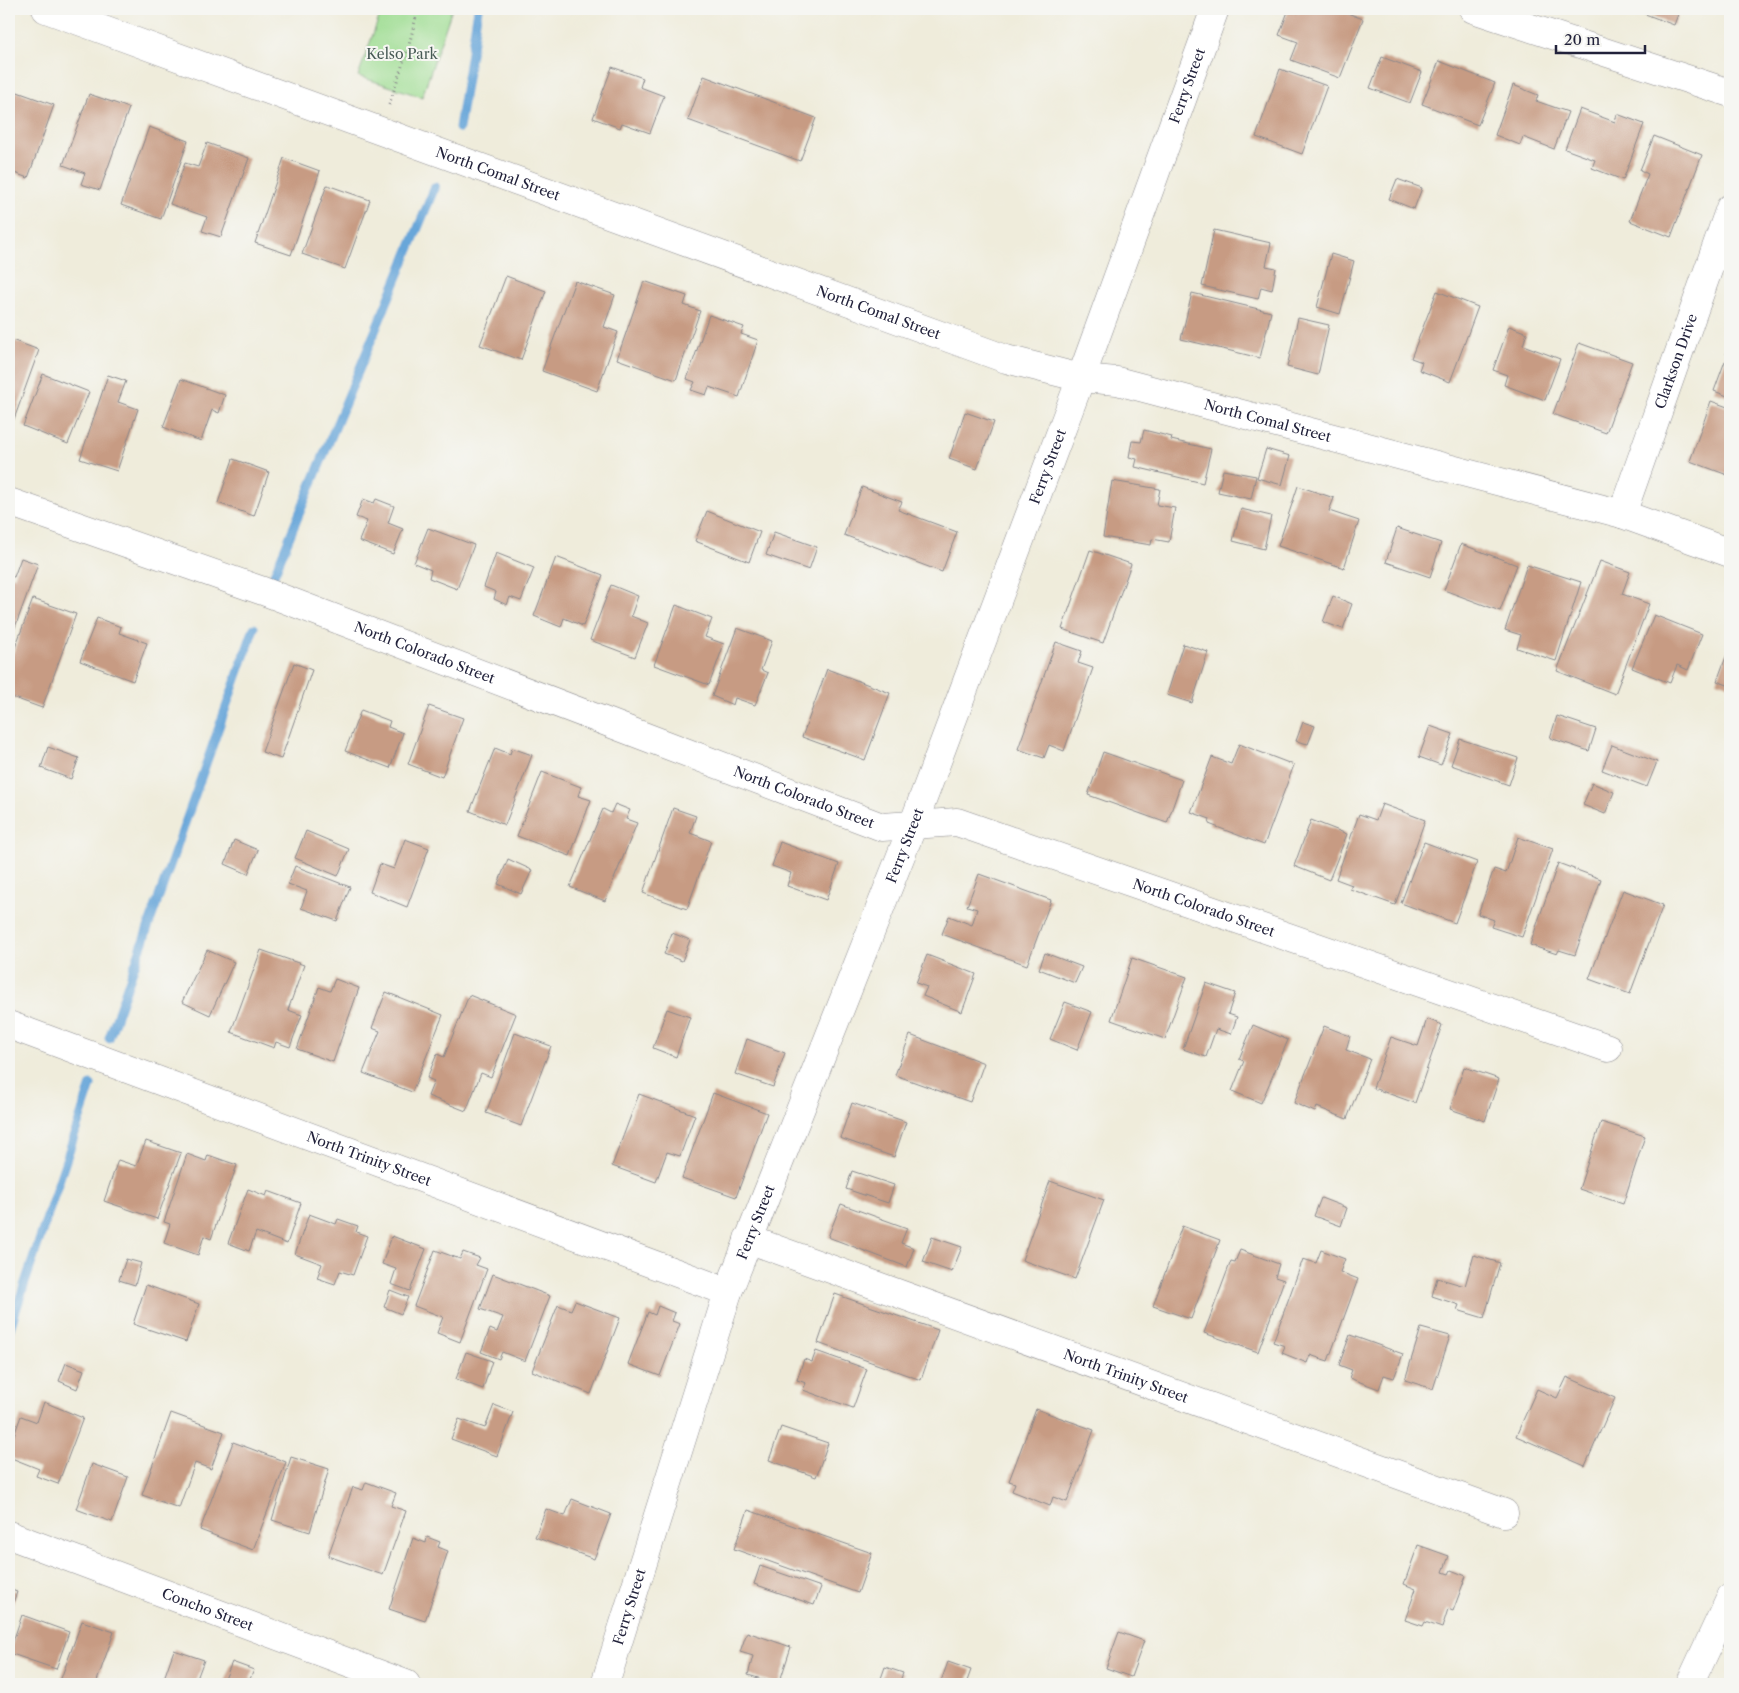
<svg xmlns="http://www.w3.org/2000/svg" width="1739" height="1693" font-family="'Libre Caslon Text',serif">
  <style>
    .green { fill: #9edd92; stroke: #608066 }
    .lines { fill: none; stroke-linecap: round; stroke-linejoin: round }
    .stream { stroke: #67a6d9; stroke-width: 9 }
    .building { fill: #c79b83 }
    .minor-casing { stroke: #88878b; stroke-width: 29 }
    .tertiary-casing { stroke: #88878b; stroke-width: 29 }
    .path { stroke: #88878b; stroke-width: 3; stroke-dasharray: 1 4; stroke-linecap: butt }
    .minor { stroke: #fff; stroke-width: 28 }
    .tertiary { stroke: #fff; stroke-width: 28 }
    .labels { text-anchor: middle; stroke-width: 4; stroke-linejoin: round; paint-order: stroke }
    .park-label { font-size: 14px; fill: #475a55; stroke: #f6f6f2 }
    .street-label { font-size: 14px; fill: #22223b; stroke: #f6f6f2 }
  </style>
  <rect width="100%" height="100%" fill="#f6f6f2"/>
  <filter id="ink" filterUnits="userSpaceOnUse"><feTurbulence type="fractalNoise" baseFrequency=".02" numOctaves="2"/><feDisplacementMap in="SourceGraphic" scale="10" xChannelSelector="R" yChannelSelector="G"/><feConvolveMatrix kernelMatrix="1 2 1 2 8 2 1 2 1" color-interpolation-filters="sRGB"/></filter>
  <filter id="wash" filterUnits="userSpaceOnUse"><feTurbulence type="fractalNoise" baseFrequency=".0096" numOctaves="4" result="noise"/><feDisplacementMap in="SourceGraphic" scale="20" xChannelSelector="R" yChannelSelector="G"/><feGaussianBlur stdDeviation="1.12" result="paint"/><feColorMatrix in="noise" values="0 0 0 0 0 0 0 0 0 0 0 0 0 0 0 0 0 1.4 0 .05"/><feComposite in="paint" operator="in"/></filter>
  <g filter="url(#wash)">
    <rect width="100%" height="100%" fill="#efecdb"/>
    <path class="green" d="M382,9H452L422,97L358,76Z"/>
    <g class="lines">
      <path class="stream" d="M459,128L478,9
        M273,577L435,187
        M109,1038L254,628
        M9,1331L91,1085"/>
    </g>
    <g id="blocks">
      <path class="building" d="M1289,9L1299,13L1301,9H1337L1363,19L1340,78L1291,60L1298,42L1279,35Z
        M1642,9H1680L1674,25L1640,12Z
        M1382,57L1422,72L1410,103L1370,88Z
        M1439,61L1495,83L1478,125L1422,104Z
        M612,67L643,78L640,87L664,96L650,133L622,123L620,128L593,118Z
        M1280,69L1327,86L1302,154L1256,137Z
        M704,76L816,118L800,161L688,120Z
        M1513,85L1538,95L1536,101L1568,112L1554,149L1523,137L1520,145L1495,135Z
        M9,89L54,105L28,178L9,171Z
        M89,94L129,108L100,190L81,184L85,173L63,165Z
        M1580,109L1615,122L1617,114L1644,124L1623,180L1592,168L1595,160L1565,149Z
        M149,127L188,141L161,219L121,205Z
        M1654,136L1702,155L1671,237L1630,221L1648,174L1640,170Z
        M207,143L249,158L221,237L202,231L207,217L170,204L185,163L198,167Z
        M284,158L320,171L291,255L255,243Z
        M1397,179L1422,188L1414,209L1389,199Z
        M327,185L370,200L345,269L302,254Z
        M1214,230L1271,243L1266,266L1276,268L1272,290L1261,287L1258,299L1202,286Z
        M1331,254L1354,261L1340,314L1317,307Z
        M506,276L546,291L521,360L480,345Z
        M575,281L615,295L604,327L618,332L597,391L542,371Z
        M644,281L687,296L684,305L700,311L676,380L617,359Z
        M1437,291L1478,307L1450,382L1419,370L1422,362L1411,358Z
        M1192,293L1271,312L1260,358L1181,339Z
        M709,315L744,327L741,334L758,340L739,397L709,387L706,395L691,390L695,382L687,379Z
        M1298,318L1329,325L1318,375L1287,367Z
        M1509,326L1527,333L1523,345L1560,359L1545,400L1504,385L1507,375L1493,370Z
        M9,339L39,350L13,422L9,420Z
        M1579,343L1632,362L1606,433L1553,414Z
        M1730,343V356L1726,354Z
        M1725,361L1730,362V397L1714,391Z
        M43,374L89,392L68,444L23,426Z
        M108,375L126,381L118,402L138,409L117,471L80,459Z
        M181,379L225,395L219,413L212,410L201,441L163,427Z
        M1711,401L1730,408V476L1690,461Z
        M965,412L994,422L977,469L949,459Z
        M1144,430L1172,437L1171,440L1211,449L1203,483L1135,467L1137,459L1129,457L1132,441L1141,442Z
        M1266,449L1290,456L1282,485L1257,478Z
        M233,459L269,472L254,516L218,503Z
        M1223,470L1256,476L1251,499L1218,492Z
        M1112,481L1160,489L1157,505L1175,508L1169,542L1152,539L1151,545L1103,537Z
        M1298,486L1334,498L1329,511L1359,521L1344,568L1278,546Z
        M862,487L902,502L898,510L957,532L942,572L844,535Z
        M363,499L374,503L376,499L394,506L388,523L403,529L393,554L359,541L367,521L356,517Z
        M1241,509L1271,516L1264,549L1233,541Z
        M707,511L760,532L749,562L695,541Z
        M428,528L474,545L457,589L429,578L431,570L414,563Z
        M1397,528L1441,543L1430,577L1386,562Z
        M774,532L817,547L809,570L766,555Z
        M1461,544L1517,565L1500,611L1444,590Z
        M1090,550L1131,564L1103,643L1062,629Z
        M496,553L534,568L521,601L510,597L507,605L494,599L496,592L484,587Z
        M556,557L603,575L583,626L564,618L561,627L534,616Z
        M21,558L38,564L9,644V576L14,577Z
        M1600,561L1630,572L1622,594L1649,604L1615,694L1557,671Z
        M1527,565L1581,582L1556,661L1517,648L1521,635L1505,630Z
        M611,585L638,596L631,616L648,623L635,657L590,640Z
        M1333,596L1352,604L1343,629L1323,622Z
        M33,599L76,614L42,708L9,696V664Z
        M676,605L712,619L705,637L724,644L709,685L654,665Z
        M1654,615L1702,634L1688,670L1677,665L1670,683L1632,668Z
        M97,618L121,627L119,633L147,643L133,681L80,661Z
        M737,628L772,641L761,670L768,673L755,705L735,698L733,705L712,696Z
        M1056,642L1082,651L1078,663L1093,668L1064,751L1049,745L1044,758L1018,749Z
        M1183,644L1208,652L1192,703L1167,695Z
        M1730,646V686L1717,681Z
        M294,663L312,670L281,759L262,752Z
        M827,669L890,693L865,760L802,737Z
        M429,706L463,718L442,777L408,764Z
        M361,710L390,721L388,727L403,733L390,768L345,751Z
        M1557,716L1596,729L1589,751L1550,738Z
        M1303,722L1315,726L1308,744L1296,741Z
        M1430,726L1453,734L1441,765L1419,757Z
        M1460,739L1518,758L1509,785L1451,765Z
        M1239,744L1294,765L1264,845L1209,824L1210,819L1191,812L1212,757L1231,764Z
        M1612,745L1657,762L1647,787L1602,770Z
        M48,747L79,758L71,779L41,768Z
        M495,748L510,754L512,748L532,755L505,825L470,811Z
        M1103,752L1182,780L1167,823L1088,795Z
        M542,772L581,787L578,796L591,800L570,856L517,836Z
        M1592,783L1614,792L1605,814L1583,805Z
        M615,804L630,810L626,819L637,823L605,901L570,887L603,809L611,813Z
        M1382,804L1425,820L1395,905L1350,889L1352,885L1336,879L1359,814L1376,820Z
        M673,808L696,816L690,833L711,841L687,909L643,893Z
        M1311,820L1347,834L1329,880L1294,866Z
        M306,831L349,849L338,876L295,858Z
        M1518,837L1553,849L1522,937L1491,927L1494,920L1478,914L1494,869L1506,873Z
        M405,839L429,848L407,907L370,892L380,864L394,869Z
        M234,840L258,850L248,874L225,864Z
        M780,842L839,864L826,900L787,886L791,873L772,866Z
        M1424,842L1477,862L1455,923L1401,903Z
        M508,859L532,870L521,894L498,884Z
        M1558,863L1601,879L1575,955L1559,950L1557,954L1530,945Z
        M295,866L350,887L337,921L301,908L307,891L288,884Z
        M979,874L1051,900L1027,965L942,934L949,916L972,925L977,909L967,906Z
        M1623,890L1663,905L1630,994L1589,979Z
        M672,933L690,940L682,961L664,954Z
        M207,950L234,962L210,1015L182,1002Z
        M261,950L304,965L288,1010L302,1015L290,1047L276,1042L274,1048L231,1032Z
        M1045,953L1082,967L1075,983L1039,969Z
        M927,955L976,974L962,1012L923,996L927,987L916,983Z
        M1132,958L1187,977L1165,1039L1111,1020Z
        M335,979L359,988L333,1062L297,1049L319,987L330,991Z
        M1206,983L1235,993L1228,1014L1237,1017L1231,1034L1216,1029L1206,1057L1183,1049Z
        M386,992L443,1015L412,1092L363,1073L380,1031L372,1028Z
        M469,995L516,1014L491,1077L481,1073L466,1111L428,1096L434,1081L427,1078L437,1054L444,1057Z
        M1065,1002L1092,1012L1077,1050L1050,1039Z
        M667,1009L690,1017L676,1057L653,1048Z
        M1427,1019L1442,1025L1415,1103L1373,1088L1391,1037L1418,1046Z
        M1253,1025L1288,1040L1261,1103L1232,1091L1244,1061L1239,1059Z
        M1324,1026L1350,1036L1346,1050L1370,1059L1347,1119L1317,1107L1315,1112L1294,1103Z
        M515,1033L551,1046L521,1126L486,1113Z
        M910,1035L984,1063L970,1102L895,1075Z
        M747,1039L785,1053L773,1087L735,1074Z
        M1464,1067L1499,1079L1485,1121L1450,1109Z
        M713,1093L767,1113L736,1197L682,1178Z
        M639,1094L695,1115L680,1156L667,1152L656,1182L612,1166Z
        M852,1103L906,1122L894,1157L840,1138Z
        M1601,1122L1645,1136L1623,1204L1579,1189Z
        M146,1141L181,1153L157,1219L104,1201L118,1160L136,1166Z
        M187,1154L206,1161L208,1155L237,1165L211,1239L204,1236L198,1255L164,1243L170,1224L164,1222Z
        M852,1171L894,1185L888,1203L846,1189Z
        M1050,1181L1104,1200L1075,1279L1022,1260Z
        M248,1189L266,1196L268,1191L301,1203L287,1244L256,1232L249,1251L228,1243Z
        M1321,1198L1347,1208L1341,1226L1314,1216Z
        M841,1204L907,1228L901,1243L914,1248L907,1267L828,1237Z
        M309,1214L336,1224L338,1219L358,1226L356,1232L367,1236L353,1275L340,1271L335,1284L317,1278L322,1264L295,1254Z
        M1182,1226L1220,1240L1191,1319L1153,1306Z
        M392,1236L426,1249L410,1291L391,1284L396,1269L382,1264Z
        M932,1237L962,1247L952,1272L923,1262Z
        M435,1250L460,1259L463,1252L480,1258L476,1265L487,1269L460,1342L437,1333L443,1317L414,1306Z
        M1240,1250L1279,1264L1275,1277L1284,1280L1258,1352L1204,1333L1231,1261L1235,1262Z
        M1321,1250L1345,1259L1340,1272L1358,1279L1328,1361L1310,1355L1307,1363L1282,1353L1285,1346L1273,1342L1303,1259L1316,1263Z
        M1474,1255L1500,1263L1484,1318L1457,1310L1459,1305L1432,1296L1437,1278L1465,1286Z
        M126,1259L141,1263L135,1285L119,1280Z
        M493,1274L550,1296L525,1361L502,1352L499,1359L481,1352L490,1329L497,1332L503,1317L480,1309Z
        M146,1285L199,1304L186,1342L133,1324Z
        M390,1290L408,1297L401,1314L384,1307Z
        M835,1294L938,1330L921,1380L818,1343Z
        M575,1301L620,1318L591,1394L532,1371L558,1305L571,1310Z
        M658,1306L675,1313L672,1321L680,1324L660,1376L628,1364L648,1312L655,1315Z
        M1421,1328L1450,1336L1433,1389L1405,1380Z
        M1350,1335L1403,1354L1394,1378L1384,1375L1379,1389L1349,1378L1352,1370L1339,1365Z
        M816,1351L867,1369L853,1408L803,1390L806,1383L797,1380L804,1359L812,1362Z
        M466,1352L492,1361L483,1389L456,1379Z
        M66,1363L84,1370L77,1389L59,1381Z
        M1567,1377L1615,1398L1585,1466L1516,1436L1537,1389L1557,1398Z
        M44,1402L83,1418L58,1484L36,1476L39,1469L9,1457V1449L21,1416L37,1422Z
        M494,1405L513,1412L497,1456L451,1439L459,1419L485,1428Z
        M1036,1409L1094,1430L1067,1502L1053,1497L1050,1506L1012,1491L1015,1483L1009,1481Z
        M171,1413L224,1432L211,1469L195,1463L179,1508L142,1495Z
        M781,1427L828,1443L816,1477L769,1460Z
        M233,1442L286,1462L253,1550L200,1530Z
        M291,1457L329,1469L310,1532L272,1520Z
        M92,1464L128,1477L112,1522L76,1509Z
        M366,1482L396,1493L391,1506L406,1511L383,1575L328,1556L353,1487L363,1490Z
        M572,1499L611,1514L594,1559L535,1537L546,1509L565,1516Z
        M748,1510L872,1553L858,1593L734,1549Z
        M427,1537L440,1542L438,1547L448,1551L425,1621L389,1609L413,1538L426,1543Z
        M1418,1545L1449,1556L1443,1572L1449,1574L1451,1570L1466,1576L1453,1611L1448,1609L1442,1628L1425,1622L1423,1626L1405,1620L1416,1589L1404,1584Z
        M760,1566L821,1587L814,1605L754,1584Z
        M9,1589L17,1592L9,1614Z
        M22,1615L69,1632L56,1669L9,1653Z
        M82,1621L114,1632L96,1684H59Z
        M747,1632L791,1647L779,1684L748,1675L753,1656L740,1652Z
        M1119,1632L1144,1641L1131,1677L1106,1668Z
        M174,1650L204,1660L195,1684H162Z
        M232,1662L254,1670L250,1679L262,1684H223Z
        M948,1662L971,1670L966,1684H940Z
        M885,1667L903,1673L899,1684H879Z"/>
    </g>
  </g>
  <g filter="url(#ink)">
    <use href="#blocks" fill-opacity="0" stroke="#88878b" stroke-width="1"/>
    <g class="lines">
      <defs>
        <g id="minor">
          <path d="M1473,9L1730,93"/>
          <path id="s1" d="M1081,378L1215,9"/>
          <path id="s2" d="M9,502L263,591L882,827L957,822L1608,1048"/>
          <path id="s3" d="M1622,514L1730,208"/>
          <path id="s4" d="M9,1025L728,1292"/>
          <path id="s5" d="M748,1239L1504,1513"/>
          <path id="s6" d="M9,1535L406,1684"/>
          <path d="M1690,1684L1730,1598"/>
        </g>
        <g id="tertiary">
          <path id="s7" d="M46,9L1006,359L1081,378L1117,381L1622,514L1730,553"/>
          <path id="s8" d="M605,1684L728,1292L913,825L1081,378"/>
        </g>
      </defs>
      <use href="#minor" class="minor-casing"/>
      <use href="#tertiary" class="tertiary-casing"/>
      <path class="path" d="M389,105L409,45L418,9"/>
      <use href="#minor" class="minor"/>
      <use href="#tertiary" class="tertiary"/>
    </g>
  </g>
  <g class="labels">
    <g class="park-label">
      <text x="402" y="59">Kelso Park</text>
    </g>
    <g class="street-label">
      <text dy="5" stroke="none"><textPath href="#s1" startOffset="311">Ferry Street</textPath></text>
      <text dy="5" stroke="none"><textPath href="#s7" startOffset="481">North Comal Street</textPath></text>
      <text dy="5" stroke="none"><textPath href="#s7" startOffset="886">North Comal Street</textPath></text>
      <text dy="5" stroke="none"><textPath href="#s3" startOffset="162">Clarkson Drive</textPath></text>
      <text dy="5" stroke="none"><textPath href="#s7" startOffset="1291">North Comal Street</textPath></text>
      <text dy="5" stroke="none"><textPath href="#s8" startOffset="1296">Ferry Street</textPath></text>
      <text dy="5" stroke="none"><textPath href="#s2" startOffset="442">North Colorado Street</textPath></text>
      <text dy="5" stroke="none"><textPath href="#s2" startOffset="848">North Colorado Street</textPath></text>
      <text dy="5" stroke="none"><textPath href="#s8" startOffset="891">Ferry Street</textPath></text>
      <text dy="5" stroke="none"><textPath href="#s2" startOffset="1268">North Colorado Street</textPath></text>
      <text dy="5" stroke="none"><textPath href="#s4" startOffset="384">North Trinity Street</textPath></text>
      <text dy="5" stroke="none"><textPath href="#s8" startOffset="486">Ferry Street</textPath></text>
      <text dy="5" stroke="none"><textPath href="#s5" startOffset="402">North Trinity Street</textPath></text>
      <text dy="5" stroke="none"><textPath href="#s8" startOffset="81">Ferry Street</textPath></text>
      <text dy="5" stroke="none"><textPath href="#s6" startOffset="212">Concho Street</textPath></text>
    </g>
  </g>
  <rect width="1739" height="1693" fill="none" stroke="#f6f6f2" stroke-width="30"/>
  <path d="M1556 45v8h89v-8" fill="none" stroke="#22223b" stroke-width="2.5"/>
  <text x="1564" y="45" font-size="15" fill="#22223b" stroke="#f6f6f2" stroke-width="4" paint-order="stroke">20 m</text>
</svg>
